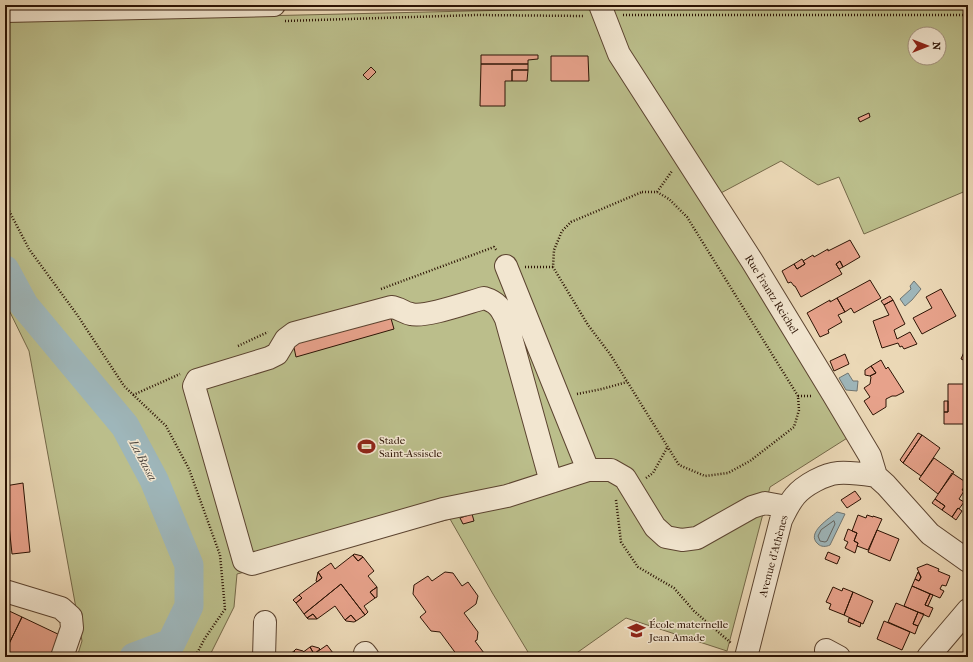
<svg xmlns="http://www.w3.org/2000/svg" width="973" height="662" font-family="'IM FELL French Canon',serif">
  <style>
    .green { fill: #bbbe8b; stroke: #746848; fill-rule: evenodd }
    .water { fill: #9eb6ba; stroke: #707571 }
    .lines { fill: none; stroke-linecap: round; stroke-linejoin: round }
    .shore { stroke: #65645f; stroke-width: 1 }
    .river { stroke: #9eb6ba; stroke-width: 29 }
    .building { fill: #e7a28b; stroke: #2c1304 }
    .minor-casing { stroke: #5c4430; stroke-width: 24 }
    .path { stroke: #2c1304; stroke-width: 2.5; stroke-dasharray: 1 2; stroke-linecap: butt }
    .minor { stroke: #f2e6d0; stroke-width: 22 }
    .labels { text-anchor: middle; stroke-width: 3; stroke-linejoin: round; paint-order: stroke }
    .street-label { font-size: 11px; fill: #2c1304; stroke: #f2e6d0 }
    .poi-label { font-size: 11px; fill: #2c1304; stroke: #f2e6d0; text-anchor: start }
    .water-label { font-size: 12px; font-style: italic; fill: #544c44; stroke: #f2e6d0 }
  </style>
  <rect width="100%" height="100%" fill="#ebd8b6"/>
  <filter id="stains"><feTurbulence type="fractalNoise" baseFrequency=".005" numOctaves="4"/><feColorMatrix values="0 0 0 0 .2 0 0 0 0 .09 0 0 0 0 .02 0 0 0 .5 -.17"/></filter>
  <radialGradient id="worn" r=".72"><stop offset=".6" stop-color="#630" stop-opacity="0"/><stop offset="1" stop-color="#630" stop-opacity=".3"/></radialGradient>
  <path class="green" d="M597,8H968V190L864,234L839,177L818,185L781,161L719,194L863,428L770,487L727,651L626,618L571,657H531L493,594L450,519L237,574L234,607L209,657H77L82,641L29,351L5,302V22ZM915,34H939V58H915Z"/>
  <path class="water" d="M914,281L921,289L912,300L905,306L900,299L911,289L910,286Z
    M848,373L853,381H858L857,391L846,390L839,378Z
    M837,512L845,514L830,545C826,547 821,547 818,544C805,533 830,518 837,512Z"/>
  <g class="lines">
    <path class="shore" d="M834,521L835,524L827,541L825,542L820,541L818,536L821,530Z"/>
    <path class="river" d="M5,270L24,305L125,426L154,480L189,565V606L171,643L134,657"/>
  </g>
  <path class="building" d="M481,55H538V59L528,60V64H481Z
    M551,56H588L589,81H551Z
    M481,64H528V70H512V81H505V106H480Z
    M371,67L376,72L368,80L363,75Z
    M512,70H528L527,81H512Z
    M869,113L870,117L860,122L858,118Z
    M850,240L860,257L843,267L840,261L836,264L842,274L801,297L795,286H794L791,282L788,283L782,271L794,264L797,269L805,264L803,261L813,255L814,257L828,249V251Z
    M802,259L805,264L797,269L794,264Z
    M840,261L843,267L839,269L836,264Z
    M870,280L881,298L854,313L851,308L845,312L837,298Z
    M941,289L956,316L922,334L913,318L932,308L926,297Z
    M890,296L893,300L884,305L881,301Z
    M837,298L845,312L838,315L842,322L828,330L829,333L820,337L807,313L830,300V302Z
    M893,300L905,324L894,330L897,339L910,332L917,344L904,349L902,346L900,347L898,343L882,348L873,321L889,315L884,305Z
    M390,315L394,329L296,357L293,343Z
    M964,352L968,354V362L961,359Z
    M845,354L849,364L834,371L830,361Z
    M881,360L886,369L888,367L904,392L896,396H892L886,399V407L873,415L864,401L870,397L864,388L870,384L871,377L870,376L876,373L871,366Z
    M871,366L876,373L870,376L865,375V370Z
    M948,384H968V401H966V424H944V412H948Z
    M944,401H948V412H944Z
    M918,433L922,435L903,463L900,460Z
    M922,435L940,448L921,476L903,463Z
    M934,458L954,472L938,494L919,479Z
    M952,473L967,483L962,490L964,491L959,499L964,502L959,509L958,508L952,517L942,510L945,506L935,499Z
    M23,483L30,552L12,554L5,486Z
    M855,491L861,499L847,508L841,500Z
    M935,499L945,506L942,510L932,503Z
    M958,508L962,511L956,520L952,517Z
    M472,514L474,521L463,524L460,518Z
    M858,515L866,518L867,515L873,517V516L882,519L868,550L857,546L858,543L854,541L857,533L852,531Z
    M848,529L857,533L854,541L858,543L855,553L845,548L848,542L844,540Z
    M877,530L899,539L890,561L868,552Z
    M828,552L840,557L837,564L825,559Z
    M354,554L362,556L363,557L358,561L353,555Z
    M353,555L358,561L363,557L374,571L368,576L377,587L370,592L375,598L364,606L368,612L365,615L341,584L304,614L296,603L302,598L299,595L322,578L318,572L331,563L335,569Z
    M927,564L939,569L938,571L950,576L946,586L942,585L940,589L944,591L940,598L912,586L915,579L919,581L921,577L917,568Z
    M318,572L322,578L317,582L316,581Z
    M445,572L453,573L462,586L468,582L478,596L476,604L464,613L478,632L477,640L475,641L487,657H456L457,655L440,632L431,631L420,617L426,612L413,594L414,585L428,576L432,581Z
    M918,572L921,577L919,581L915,579Z
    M341,584L365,615L356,621L351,615L345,620L335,606L317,619L313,614L307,618L304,614Z
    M912,586L930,594L925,605L933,608L929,617L904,606Z
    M377,587V597L375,598L370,592Z
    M833,587L842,591L843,588L853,592L844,615L829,609L831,604L826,602Z
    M853,592L873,601L863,624L844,615Z
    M930,594L933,595L928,606L925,605Z
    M299,595L302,598L296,603L293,600Z
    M896,603L918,612L913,624L918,626L915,634L888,622Z
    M5,609L22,617L5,652Z
    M918,612L924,614L918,626L913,624Z
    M313,614L317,619H308L307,618Z
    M351,615L356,621L354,622L346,621L345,620Z
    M22,617L62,636L51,657H7L5,656V652Z
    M849,618L861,623L860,627L848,622Z
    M884,621L910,632L902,650L877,639Z
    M327,645L336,657H286L294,651L298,656L310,647L314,654Z
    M312,646L319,648L320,649L314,654L310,647Z
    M296,649L303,651L304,652L298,656L294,651Z
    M635,653L649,657H634Z"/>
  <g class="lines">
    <defs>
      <path id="minor" d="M600,5L619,54L752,261L833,394L870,456L876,476L886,485L930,534L968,561
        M5,11L274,5
        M506,266L588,470
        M551,482L506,319C501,308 497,302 484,298C469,302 425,318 411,314C404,313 400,308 391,307L294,333L286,339L277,354L269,358L197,380L194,386L244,561L252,564L443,509L507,496L588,470H611L625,478L655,527L666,537L682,540L697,538L752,507L765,503L787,507
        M5,591L61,608L71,617L72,628L62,657
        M826,650L839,657
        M365,653L368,657
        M264,657L265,622
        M746,657L781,520C785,512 789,503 795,496C804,485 825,474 838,473C851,472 863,474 876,476
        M928,657L968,610"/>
    </defs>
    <use href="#minor" class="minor-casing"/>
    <path class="path" d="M623,15H968
      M285,21L476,15L584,16
      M642,192H657L669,199L687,217L798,396L799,410L794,427L750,461L728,473L705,476L679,465L610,354L588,325L553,267L554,250L562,231L571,222Z
      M657,192L672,171
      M5,203L29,249L78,316L124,386L166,426L189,469L220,555L225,609L205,638L195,657
      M525,267H553
      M381,289L494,247L497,251
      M238,346L268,332
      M577,394L602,389L627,382
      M133,395L180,374
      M798,396H812
      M646,478L653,473L667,448
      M616,500L621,542L638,567L674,588L694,611L731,643"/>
    <use href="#minor" class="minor"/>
  </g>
  <defs>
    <symbol id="stadium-bare" viewBox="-9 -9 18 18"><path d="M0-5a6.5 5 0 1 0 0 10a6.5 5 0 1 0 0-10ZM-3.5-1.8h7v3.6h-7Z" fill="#8f2418" stroke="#f2e6d0" stroke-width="2.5" paint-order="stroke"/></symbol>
    <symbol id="school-bare" viewBox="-9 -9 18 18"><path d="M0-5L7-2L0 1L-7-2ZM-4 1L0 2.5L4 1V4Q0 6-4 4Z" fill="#8f2418" stroke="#f2e6d0" stroke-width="2.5" paint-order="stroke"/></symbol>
  </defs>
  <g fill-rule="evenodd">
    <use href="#stadium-bare" x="354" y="434" width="25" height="25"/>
    <use href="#school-bare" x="624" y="618" width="25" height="25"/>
  </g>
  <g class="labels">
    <g class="street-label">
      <text transform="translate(772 294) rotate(58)" y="4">Rue Frantz Reichel</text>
      <text transform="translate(773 556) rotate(-75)" y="4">Avenue d'Athènes</text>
    </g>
    <g class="poi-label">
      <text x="379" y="444">Stade<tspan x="379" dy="13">Saint-Assiscle</tspan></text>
      <text x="649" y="628">École maternelle<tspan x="649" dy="13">Jean Amade</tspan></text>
    </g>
    <g class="water-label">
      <text transform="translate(143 460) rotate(62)" y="4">La Bassa</text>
    </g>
  </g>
  <rect width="973" height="662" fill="none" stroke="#ebd8b6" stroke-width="20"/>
  <rect x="6" y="6" width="961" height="650" fill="none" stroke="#2c1304" stroke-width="2"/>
  <rect x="10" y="10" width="953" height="642" fill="none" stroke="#2c1304"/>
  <g transform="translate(927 46) rotate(90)"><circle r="19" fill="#f2e6d0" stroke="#a3927e"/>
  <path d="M0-3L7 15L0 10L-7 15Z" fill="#8f2418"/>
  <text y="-6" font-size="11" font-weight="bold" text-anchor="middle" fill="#2c1304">N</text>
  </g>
  <rect width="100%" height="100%" filter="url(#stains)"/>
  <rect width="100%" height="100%" fill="url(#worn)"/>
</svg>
